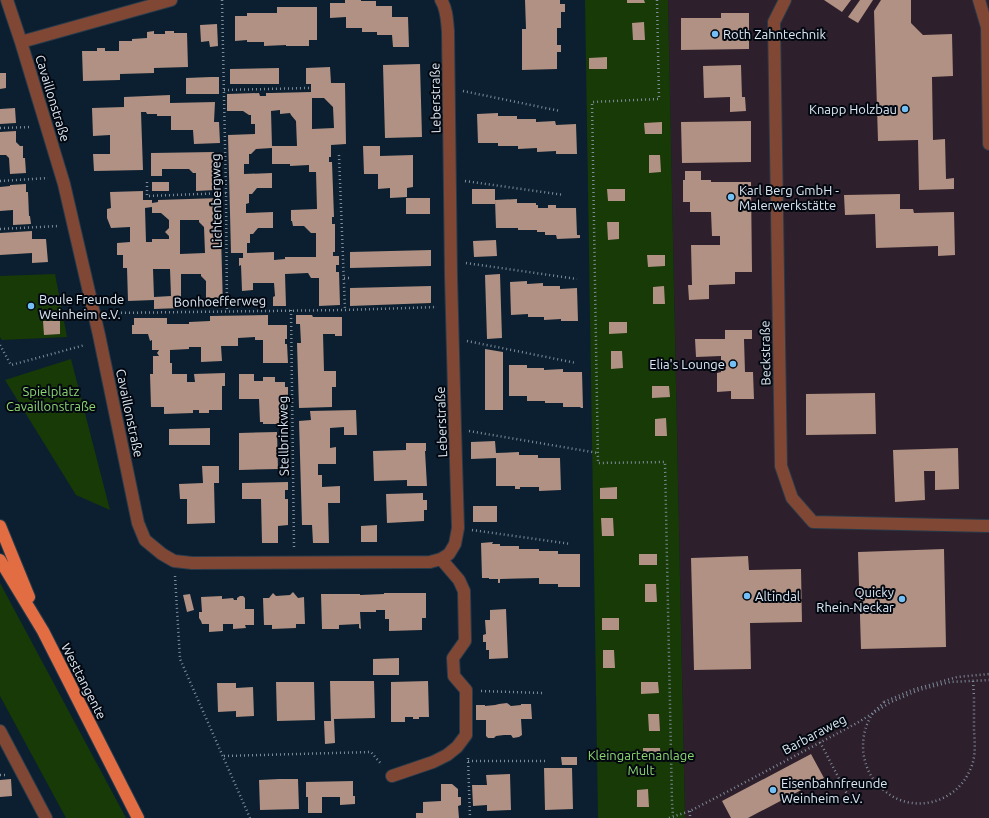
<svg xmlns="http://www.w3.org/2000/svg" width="989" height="818" font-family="Ubuntu,sans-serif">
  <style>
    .commercial { fill: #2d1f2b }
    .green { fill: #183a07 }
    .building { fill: #b09183; fill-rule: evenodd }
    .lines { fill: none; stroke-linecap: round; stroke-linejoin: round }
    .street-casing { stroke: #283b4b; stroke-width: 14 }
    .primary-casing { stroke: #283b4b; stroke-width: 14 }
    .path { stroke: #7d8c9b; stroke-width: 2.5; stroke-dasharray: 1 3; stroke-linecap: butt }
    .street { stroke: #804734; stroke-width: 12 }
    .primary { stroke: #e36d43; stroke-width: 12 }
    .path-bridge { stroke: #7d8c9b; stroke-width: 2.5; stroke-dasharray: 1 3; stroke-linecap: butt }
    .poi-dot { fill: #73c0f6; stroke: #030810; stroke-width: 1.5 }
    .labels { text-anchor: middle; stroke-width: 4; stroke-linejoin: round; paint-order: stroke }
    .poi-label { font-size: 13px; fill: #dce8f4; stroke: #030810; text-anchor: start }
    .street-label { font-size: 13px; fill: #dce8f4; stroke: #030810 }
    .park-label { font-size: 13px; fill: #8dd770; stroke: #030810 }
  </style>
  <rect width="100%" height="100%" fill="#0b1f30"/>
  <path class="commercial" d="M668,0H989V818H685Z"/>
  <path class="green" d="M585,0H668L685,818H598Z
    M55,274L67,337L2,340L0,337V276Z
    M71,359L110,510L76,495L5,380Z
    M0,583L126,818H66L0,696Z"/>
  <path class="building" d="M345,0H361V1H376V6H392V17H408L409,47H393L392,35H377V32H362V28H346V17L330,18V3H345Z
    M525,0H560V4H565V12H561V28H557V45H561V52H557V69L522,70V29H526Z
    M627,0H644L645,3H627Z
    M824,0H851L842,12Z
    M860,0H873L858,23L848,17Z
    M881,0H911V23L923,35L952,34L953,76L932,77L933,140L945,139L946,179L954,178V189L919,190L918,140L878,141L874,11Z
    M277,7H317V40H309V46H286V45L264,46V42H247V40L235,41V16H247V13H277Z
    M721,13H749V49L681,50V18H721Z
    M644,22L645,40H633L632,23Z
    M217,24L218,46L210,47L209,41L201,42L200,25Z
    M154,31V34H165V31H174V33H187L188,67L154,68V73L120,74V80L83,81L82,51H97V48H105V51H119V41H132V39L147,38V32Z
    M607,57V69H589V58Z
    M420,64L422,137L385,138L383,65Z
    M741,65L742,97H745L746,111L730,112V97L704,98L703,66Z
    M330,67L331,83H345L346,144L331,145V157H329V162H332L334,217H332V224H335V252H333V256H339V265H336V272H339L340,305L319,306V278H311L308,273L285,274L286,306H273V297L275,296L274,283H253V290L242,291L241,265L239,266V258H243V253H231L228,135L255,134V124H251V115H249L243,111H227V94L259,93L260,96H266V93H271L311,92V84H306V68ZM312,98H324L333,107L334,128L312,129ZM280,110V114L290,113L291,115L296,121L297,146H272L271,111ZM272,148V164H290V166L309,165V172H316L317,209L291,210V221H292L293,226H304L311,233H316V257H285V259L274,260V252L247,253V243H250V234H253L258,228H273V212L246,213V204L249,203V194H252L257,188H272V173L244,174V164H249V154H251L256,149Z
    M279,68V84H230V69Z
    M0,73H6V88L0,89Z
    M211,77H219V94H186V78Z
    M170,95V103L215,102L214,122H219L220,143L194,144L193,130H171V116H157V114H147L146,112H141L143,170L94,171L93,154H110V135L93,136L92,108L124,107V97Z
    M15,108L16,123L0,124V109Z
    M498,113V116H517V119H536V122L555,121L556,125L576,124L577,154H556V151L537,152V148L518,149V146H498V143H478L477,114Z
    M751,121V162L682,163L681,122Z
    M662,122V134H645L644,123Z
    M16,131V142L20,146H23V158H25L26,173L10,174L9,158L6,155H0V132Z
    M363,146H380V156L413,155V187L407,188V197L390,198V188L378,189V174H364Z
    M214,152L215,190L196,191V173H193L189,169H162V176H151V153Z
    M649,155H660L661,172L649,173Z
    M685,171H701V180H711V182H751L752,272H735V284L709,285V299L689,300L688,285H692L691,245H720V236H712L711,212H690V202H683V180H685Z
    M152,182H169V191H152Z
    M26,184V192H28L29,216H30L31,224L13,225V210L0,211V187L10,186V185Z
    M472,189H495V204H472Z
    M607,189H625V201H608Z
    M143,191V200H152V203L158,202V200L220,198L223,307H215V298H206V281L201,276V274H181V308L154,309V300L128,301L127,268H123V255H117V243L130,242V227L111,228L107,218V209L111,208L110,192ZM152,207V213H161L169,220V228L165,232L169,236V239H152V242H146L145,208ZM180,220H199V222L204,227L205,253L180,254ZM153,269H170L171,296L154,297Z
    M900,194V209H913L914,213L954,212L955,255L938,256V246L876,248L875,214L845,215L844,195Z
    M406,198H430V214H406Z
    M517,199V203H536V205H538V208H548V205H556V208H576L577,235H580V238L557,239L556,235H545V232H537V230H518V228H496L495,200Z
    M607,222H619V239L608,240Z
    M32,231V239H46L48,262L32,263V253L0,255V233Z
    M496,240L497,256L474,257L473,241Z
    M431,250V266L350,268V252Z
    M647,255H665V266L648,267Z
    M500,274L502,338L487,339L485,275Z
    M527,281V284L543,283V286H560V289L577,288L578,321H561V319L544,320V317H528V314L511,315L510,282Z
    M431,286V303L350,306V288Z
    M664,286L665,304H653V287Z
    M268,315V325H287V339H285V344H287L288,363H263V340H255V337L238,338V346H221L222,361L201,362V347H189V349L170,350V363H172V374H187V382H195L194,374L225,373V386H222V410H209V413H199V410H193V413L164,414V407H151L150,374H153V356H159L157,353L159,350H152V340L150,341L148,334H132V325H134V318H167V324H189V322L210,321V316Z
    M296,315H312L313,317H342V336H335V334H323L324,371H336V387H332V407L299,408L297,343H301L300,324H296Z
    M43,321H60V334L44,335Z
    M609,322H627V333L609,334Z
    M725,330H752V339H744L745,372H753L754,399H731V391L717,392V373L721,372V356L696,357L695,339H725Z
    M485,349L503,352V410H485Z
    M611,351H622L623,368L611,369Z
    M509,365H527V368H544V370L563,369V372H582L583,408H581L580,407H563V403H545V401H527V396H509Z
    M239,374H254V381H263V377H275V382H285V387H288V424H263V422H260L259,399H239Z
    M652,386H669L670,397L652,398Z
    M875,393L876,434L806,435V394Z
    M356,410L357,435H344V427L330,428V448L336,447V464H318V475H322V487L340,486V503H328L329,543H313L312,525H302L299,421L311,420L310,411Z
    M666,418L667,436H655V419Z
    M210,428V445H169V429Z
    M277,432L278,469L239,470V433Z
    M495,441L496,453L519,452V455H538V458H560L561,490L539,491V487H520V489H515V486H496V458L471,459V442Z
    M406,443H426V451H425L427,486H407V480L374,481L373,451L406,450Z
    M958,448L959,489L935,490V471H924L925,500L895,502L893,450Z
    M202,466H219V483H214L215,523L187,524V499H180L179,484L203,483Z
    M288,482V490H285V499H288V525L278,526V543H262L261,499H242V483Z
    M617,487V499H600V488Z
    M423,493V500H427V510H424V521L387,523L386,494Z
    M473,506H497V522H473Z
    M601,518H613L614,536H602Z
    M377,525V542H361V526Z
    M493,542L492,544H500V546H519V549H539V551H558V554H580V587H558V584H539V578L500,579V583H498V579H489V578H482L481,543Z
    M944,549L946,647L861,649L858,552Z
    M639,554H657V565H639Z
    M748,556L749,570L801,569L802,622L750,623L751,669L694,670L691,558Z
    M645,584H656L657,602H645Z
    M293,592L298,598L304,597L305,624H296V628L272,629V625H264L263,598H269L273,593L276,596L290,595Z
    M384,593H426V618H422V630L389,631V619H385V610H376V612H360L361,629L359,628V624L339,625V629H322L321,594H360V595L384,594Z
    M190,594L194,610L187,612L183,595Z
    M222,596V599L233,598L234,600H237V598L240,596H243L245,598V609H254V625H245L246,628L233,629V624H223V631L209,632V624H202L201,621L199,618V612H202L201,597Z
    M506,609L508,658L489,659V650H486V642H483V635L486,634L485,620H490V610Z
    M602,618H619V630H602Z
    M603,650H614L615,668H603Z
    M399,658V675H373V659Z
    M330,681H374L375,718L334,719L335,743L325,744L324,721H331Z
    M428,681L429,717H419V719H413V717H405V722H391V682Z
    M276,682H314L315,720L277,721Z
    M641,682H658L659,693L641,694Z
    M217,683H236V688L253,687L254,716L236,717V711L218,712Z
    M507,703L511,706L521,705V704H531L532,719H521L522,735L519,737L513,738L511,735H504L496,736L494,738H488L486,736V720H476V705H485V706L495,705L499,704Z
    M648,714H659L660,731H649Z
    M643,748H660L661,759L643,760Z
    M811,754L824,778L748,818H731L722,801Z
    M561,757H577V765H562Z
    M544,768H572L573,809L545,810Z
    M510,774L511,810L487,811V805L473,806L472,785H487L486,775Z
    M11,779L12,796L0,797V780Z
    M279,779H298L299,809L260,810L259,780Z
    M353,781V796H355V804L340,805V797H322V813H308V797H306V782Z
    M441,784H452L458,789V797H461V805L458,806L459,818H416V813H423V802L441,801Z
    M648,789L649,807H637V790Z"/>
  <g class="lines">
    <defs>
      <path id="street" d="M7,0L21,42L64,184L99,335L138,523L145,540L162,554L174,561L192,563L430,562L441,559L449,554L455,544L458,528L455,429L451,276L448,31C447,21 447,9 441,0
        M785,0L774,22L781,466L792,498L813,522L989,526
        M979,0L987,27L989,144
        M21,42L171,0
        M0,731L46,818
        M392,776L433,762L447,755L457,747L466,735V690L454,676L453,658L465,641L464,591L459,580L441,559"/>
      <path id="primary" d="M0,526L29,597
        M0,560L43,631L138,818"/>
    </defs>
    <use href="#street" class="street-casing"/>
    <use href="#primary" class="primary-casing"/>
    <path class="path" d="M222,0L226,193L227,311
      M657,0L659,99L592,102L598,463L665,462L672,803L673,816
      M224,90L309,88
      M463,91L560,111
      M0,128L32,127
      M339,155L345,310
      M0,181L48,178
      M465,181L564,195
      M147,182V196L226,193
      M0,229L59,226
      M466,263L577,279
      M344,278H351
      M291,310L294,547
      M109,313L345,310L437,307
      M467,341L576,363
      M0,345L11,365L85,345
      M469,431L598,453
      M472,530L571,544
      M175,576L180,659L250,818
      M973,681L974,697
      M481,691L542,693
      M884,702L912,690L957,677L989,674
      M820,742L847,794
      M224,756L371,752L382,765
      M468,758L470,818
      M468,761H545
      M0,775H6
      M690,811V818
      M669,818L690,811L721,795L857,723L891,702L919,690L950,682L989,680"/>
    <use href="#street" class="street"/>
    <use href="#primary" class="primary"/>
    <path class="path-bridge" d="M884,702C881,706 876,709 873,713C856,738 861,774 886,792C914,814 956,803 970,770C976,758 975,744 974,731C974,720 974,708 974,697"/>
  </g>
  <g class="poi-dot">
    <circle cx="715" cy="34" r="4"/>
    <circle cx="905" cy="109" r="4"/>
    <circle cx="731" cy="197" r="4"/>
    <circle cx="31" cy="306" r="4"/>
    <circle cx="733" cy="364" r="4"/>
    <circle cx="747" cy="596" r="4"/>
    <circle cx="902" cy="599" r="4"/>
    <circle cx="773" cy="790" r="4"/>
  </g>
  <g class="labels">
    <g class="poi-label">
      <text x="723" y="39">Roth Zahntechnik</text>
      <text x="897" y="114" text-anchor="end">Knapp Holzbau</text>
      <text x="739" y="195">Karl Berg GmbH -<tspan x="739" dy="15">Malerwerkstätte</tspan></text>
      <text x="39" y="304">Boule Freunde<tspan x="39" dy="15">Weinheim e.V.</tspan></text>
      <text x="725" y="369" text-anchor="end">Elia's Lounge</text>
      <text x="894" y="597" text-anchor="end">Quicky<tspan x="894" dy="15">Rhein-Neckar</tspan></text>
      <text x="755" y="601">Altindal</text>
      <text x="781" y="788">Eisenbahnfreunde<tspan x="781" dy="15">Weinheim e.V.</tspan></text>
    </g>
    <g class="street-label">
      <text transform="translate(53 98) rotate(73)" y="5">Cavaillonstraße</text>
      <text transform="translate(435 98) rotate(-91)" y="5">Leberstraße</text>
      <text transform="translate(216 201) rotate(-91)" y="5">Lichtenbergweg</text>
      <text transform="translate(220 301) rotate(-1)" y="5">Bonhoefferweg</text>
      <text transform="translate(765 353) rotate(-91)" y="5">Beckstraße</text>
      <text transform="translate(130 413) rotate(78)" y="5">Cavaillonstraße</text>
      <text transform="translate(441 422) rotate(-92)" y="5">Leberstraße</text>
      <text transform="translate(283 436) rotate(-91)" y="5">Stellbrinkweg</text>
      <text transform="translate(84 681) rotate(63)" y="5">Westtangente</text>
      <text transform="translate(814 734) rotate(-28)" y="5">Barbaraweg</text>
    </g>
    <g class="park-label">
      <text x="51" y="396">Spielplatz<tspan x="51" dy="15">Cavaillonstraße</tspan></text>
      <text x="641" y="760">Kleingartenanlage<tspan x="641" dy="15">Mult</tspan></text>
    </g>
  </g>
</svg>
